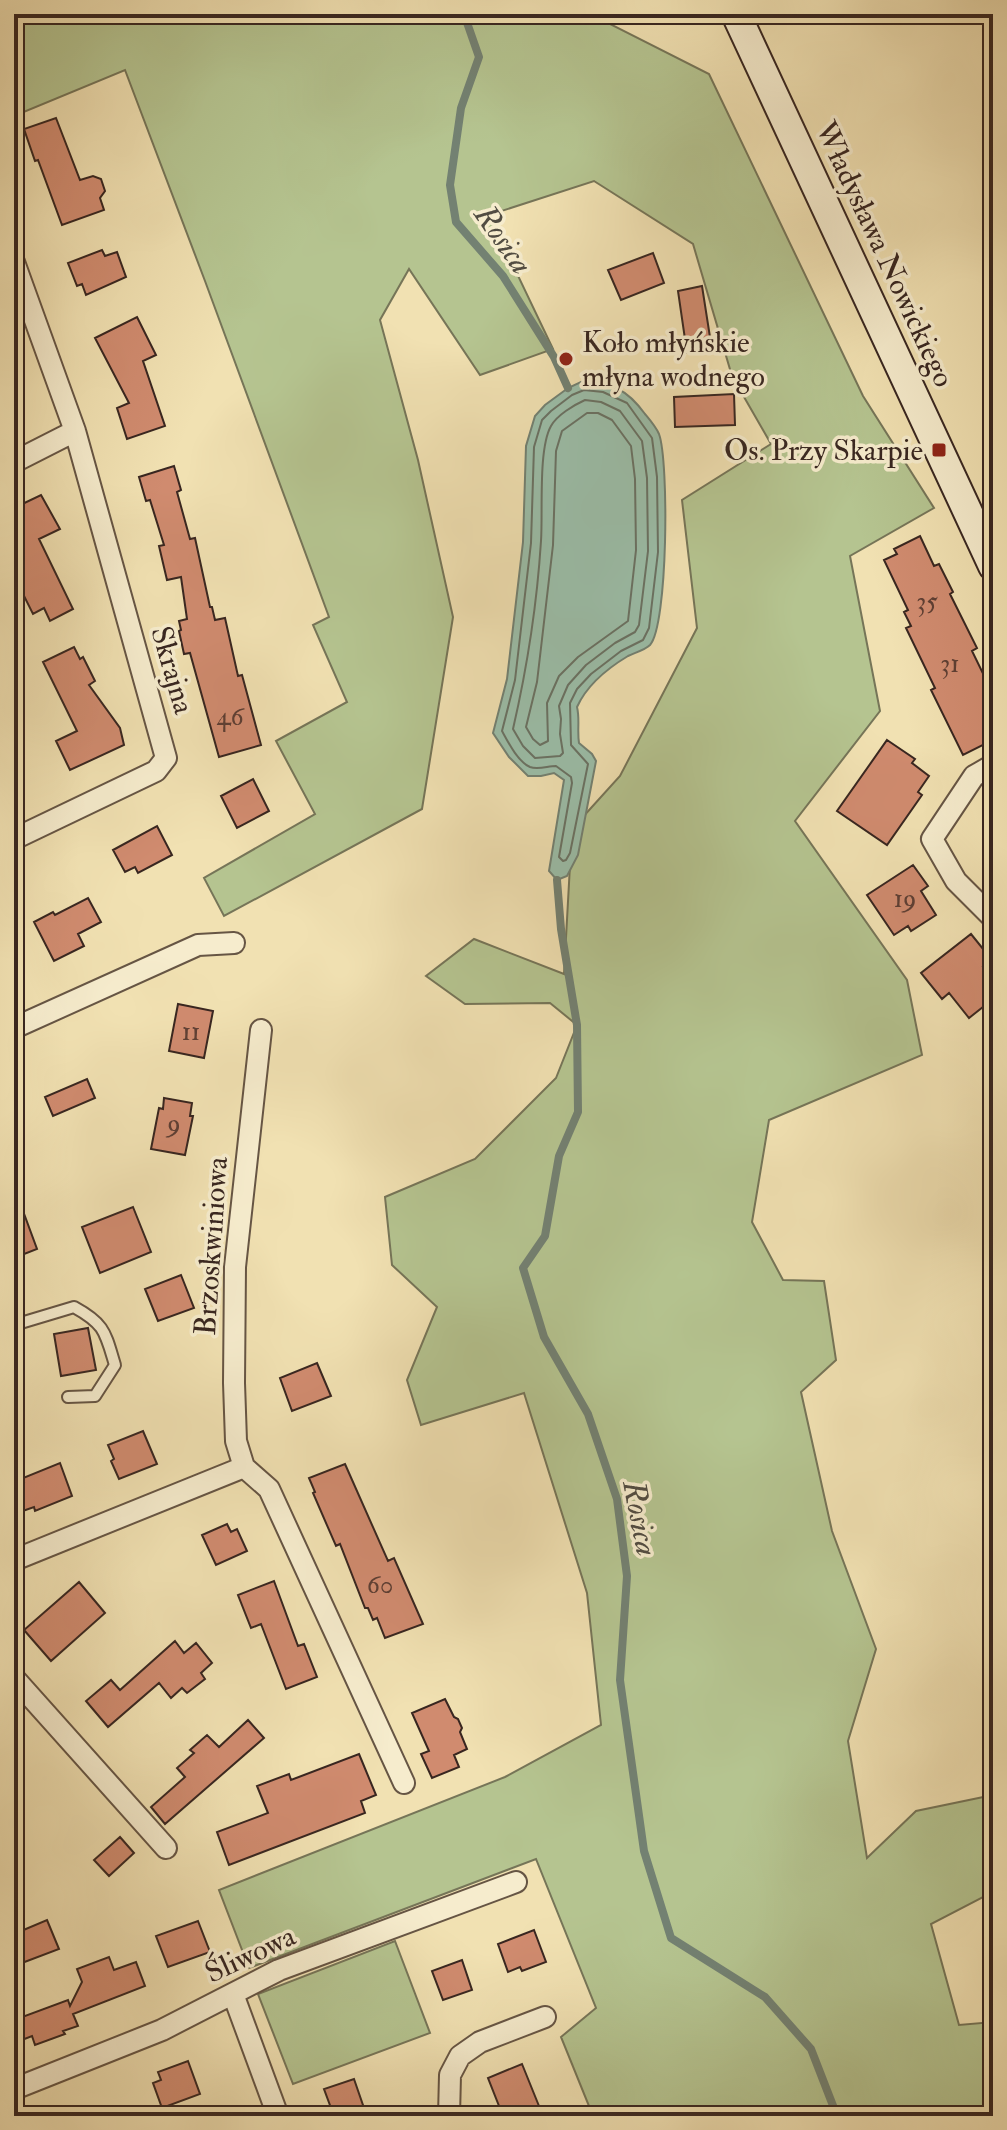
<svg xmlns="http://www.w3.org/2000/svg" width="1007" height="2130" font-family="'IM FELL Double Pica',serif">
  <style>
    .green { fill: #b5c490; stroke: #767558; stroke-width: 2 }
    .water { fill: #9bbea9; stroke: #738172; stroke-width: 2 }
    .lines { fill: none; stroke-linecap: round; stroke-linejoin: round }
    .shore { stroke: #6a7264; stroke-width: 2 }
    .stream { stroke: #738172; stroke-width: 8 }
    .building { fill: #d08b6f; stroke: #382620; stroke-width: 2 }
    .lane-casing { stroke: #654; stroke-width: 14 }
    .street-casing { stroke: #654; stroke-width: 24 }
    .secondary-casing { stroke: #382620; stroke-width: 32 }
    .lane { stroke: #f6eccd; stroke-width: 10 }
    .street { stroke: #f6eccd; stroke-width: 20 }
    .secondary { stroke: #f6eccd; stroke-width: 28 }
    .poi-dot { fill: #8f2418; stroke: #f6eccd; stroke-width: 3 }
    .labels { text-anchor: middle; stroke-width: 7; stroke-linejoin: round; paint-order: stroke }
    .number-label { font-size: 26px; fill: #5e3f34 }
    .street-label { font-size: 30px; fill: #382620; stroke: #f6eccd }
    .poi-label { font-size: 30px; fill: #382620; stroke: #f6eccd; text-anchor: start }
    .water-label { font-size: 32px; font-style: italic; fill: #514c42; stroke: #f6eccd }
  </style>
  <rect width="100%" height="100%" fill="#f1e1b2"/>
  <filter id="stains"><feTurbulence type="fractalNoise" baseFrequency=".0025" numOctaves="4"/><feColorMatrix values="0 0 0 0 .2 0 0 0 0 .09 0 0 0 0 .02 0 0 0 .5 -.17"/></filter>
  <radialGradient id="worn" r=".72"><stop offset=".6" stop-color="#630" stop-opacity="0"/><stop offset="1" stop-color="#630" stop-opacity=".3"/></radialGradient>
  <path class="green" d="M14,14H596V17L709,74L863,396L934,508L850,556L880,711L795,821L907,980L922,1055L769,1120L752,1222L783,1280L824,1281L836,1360L801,1392L832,1531L876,1649L848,1741L867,1858L916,1811L993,1795V1892L931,1924L959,2025L993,2022V2116H593L561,2037L596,2008L536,1859L249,1968L219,1890L505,1777L601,1725L587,1593L524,1393L421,1425L407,1380L437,1307L392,1265L385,1197L475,1159L556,1078L577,1025L550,1003L465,1004L426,976L474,939L564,974L572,829L620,776L697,628L682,500L771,444L732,376L693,244L594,181L489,215L553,349L480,375L409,269L380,320L418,460L453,617L422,809L224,916L204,878L315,814L276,741L347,702L313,625L329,617L205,281L125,70L14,116Z
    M395,1941L430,2033L293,2084L258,1994Z"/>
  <path class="water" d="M583,381C614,385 626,388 645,414C650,420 656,427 659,434C669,461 668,625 650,645C645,650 634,653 628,656C608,668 587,685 577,707C580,719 577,730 579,743L592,754L596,761L578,855L567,876L557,880L549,871L564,780L554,773L541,776H528L509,757L493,733L507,679L523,542L526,446L535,416L545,405L568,388Z"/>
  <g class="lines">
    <path class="shore" d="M584,390L603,392L627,403L652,438L657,477L658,552L649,628L643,640L621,651L591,674L577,689L570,703L571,745L588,764L570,853L566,860L563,861L559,857L572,783L571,777L556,766C548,766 538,770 530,767C518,762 508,742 502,731L515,680L531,543L534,447L542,420L551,411L572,395Z
      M585,400L601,402L620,411L642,441L647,478L648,551L639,625L635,632L615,643L586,665L568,685L559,706L561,719L560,734L563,753L560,756L535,758L523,746L513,729C527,668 537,604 541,541C543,512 538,449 551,426C557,415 574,405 585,400Z
      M587,413H598L612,420L631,446L635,479L636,550L628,621L578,657L559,676L547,703L548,741L540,745L533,739L526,727L537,682L553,545L556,451L562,431Z"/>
    <path class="stream" d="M464,14L479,57L461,108L450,185L456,222L503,276L554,357L568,388
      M557,880L561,929L577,1025L578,1112L559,1156L545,1236L523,1268L544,1337L588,1414L617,1499L627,1576L620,1680L644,1851L671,1938L765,1997L811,2049L837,2116"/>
  </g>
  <path class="building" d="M56,118L80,180L93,176L101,179L105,191L100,198L104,210L62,225L38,160L35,161L24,129Z
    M102,250L105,256L117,252L126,277L86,295L82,284L77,286L68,263Z
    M653,253L664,283L621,300L608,270Z
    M702,286L712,350L687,353L678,291Z
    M137,317L156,355L143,361L165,426L127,439L117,408L129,403L95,338Z
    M734,394L735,425L675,427L674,397Z
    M174,466L181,490L177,492L190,539L195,538L210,607H212L215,620L225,618L238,676L242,675L261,745L219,757L190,653L184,654L179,631L181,630L179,621L187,619L181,577L167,580L159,546L164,545L150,500L146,501L139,477Z
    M41,495L60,529L39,539L73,609L50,621L44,608L33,614L14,576V508Z
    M920,536L934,566L939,564L953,592L950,594L977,648L972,651L993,694V740L963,755L931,690L935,688L906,628L911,626L904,612L908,610L884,560L897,554L894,549Z
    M74,647L80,659L83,657L95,681L89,685L120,728L124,745L70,770L56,741L77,731L43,662Z
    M887,740L915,759L912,763L929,776L918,792L922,795L887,845L837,811Z
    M253,779L269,811L237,828L221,796Z
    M157,826L172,855L138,873L135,867L125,872L113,850Z
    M913,865L928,886L921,891L936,915L911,931L908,926L894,935L867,895Z
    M88,898L101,922L78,934L84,946L54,961L34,922L53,912L55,915Z
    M971,934L992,960L983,967L993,980V999L969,1018L949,993L942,999L921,973Z
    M178,1004L213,1011L204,1058L169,1051Z
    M87,1079L95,1098L53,1116L45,1097Z
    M164,1098L192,1103L190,1116H193L185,1155L151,1149L159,1108L163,1109Z
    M14,1192H16L37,1249L14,1258Z
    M133,1207L151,1252L100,1273L82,1227Z
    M181,1275L194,1308L158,1321L145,1289Z
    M88,1328L96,1370L61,1376L54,1334Z
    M317,1363L331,1396L292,1411L280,1378Z
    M143,1431L157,1464L119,1479L111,1461L114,1459L108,1445Z
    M60,1463L72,1496L35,1511L34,1507L14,1514V1486L24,1482L23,1478Z
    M345,1464L388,1561L394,1558L423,1624L385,1638L377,1618L373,1620L368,1608H365L340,1544L336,1546L313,1493L315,1492L309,1478Z
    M227,1524L231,1532L237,1529L247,1551L216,1565L202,1535Z
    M274,1581L298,1646L304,1644L317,1677L286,1689L261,1624L251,1628L238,1595Z
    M79,1582L105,1613L51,1661L24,1630Z
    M175,1641L184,1653L196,1643L212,1663L201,1673L205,1679L187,1693L182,1688L171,1698L159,1683L108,1727L86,1701L111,1680L120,1690Z
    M445,1699L454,1717L458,1719L462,1728L460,1732L467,1749L454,1755L459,1767L432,1778L421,1754L429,1751L412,1713Z
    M248,1720L264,1738L165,1824L151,1807L185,1777L177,1768L194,1753L190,1750L207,1735L219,1747Z
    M359,1754L376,1795L361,1801L365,1813L229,1865L217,1832L268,1813L257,1786L289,1774L291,1780Z
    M120,1837L134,1853L109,1876L94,1860Z
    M47,1920L59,1949L14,1966V1934Z
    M198,1921L210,1952L168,1967L156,1936Z
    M534,1930L546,1962L522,1971L520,1967L508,1972L498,1944Z
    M109,1957L114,1970L136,1962L145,1986L73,2014L78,2026L63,2031L65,2034L35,2045L32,2036L22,2040L14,2020L68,2000L70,2006L82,1982L77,1969Z
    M462,1960L472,1990L443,2000L432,1971Z
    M188,2061L200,2094L162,2108L153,2083L161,2080L158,2072Z
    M522,2064L543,2116H503L488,2078Z
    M354,2079L365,2111L352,2116H334L324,2089Z"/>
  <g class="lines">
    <defs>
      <path id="lane" d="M14,1325L74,1307C105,1324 105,1332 115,1365L95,1396L68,1397"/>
      <path id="street" d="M14,262L75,431L166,758L156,771L14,839
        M14,462L75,431
        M993,765L974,776L932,839L956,881L993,918
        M14,1028L198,945L234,943
        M244,1467L269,1489L404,1783
        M14,1560L244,1467L236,1441L234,1383L235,1267L261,1030
        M14,1678L166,1848
        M233,1994L278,2116
        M14,2089L162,2030L279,1970L516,1882
        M449,2116L450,2075L460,2056L480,2042L545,2017"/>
      <path id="secondary" d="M736,14L993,566"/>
    </defs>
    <use href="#lane" class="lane-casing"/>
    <use href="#street" class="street-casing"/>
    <use href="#secondary" class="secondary-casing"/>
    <use href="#lane" class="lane"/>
    <use href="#street" class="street"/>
    <use href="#secondary" class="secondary"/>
  </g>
  <g class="poi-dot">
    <circle cx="566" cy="359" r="8"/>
    <rect x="931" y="442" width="16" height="16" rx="4"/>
  </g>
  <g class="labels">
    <g class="number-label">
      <text x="927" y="610">35</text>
      <text x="950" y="672">31</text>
      <text x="230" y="725">46</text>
      <text x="905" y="907">19</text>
      <text x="191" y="1040">11</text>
      <text x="174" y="1132">9</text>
      <text x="380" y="1593">60</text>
    </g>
    <g class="street-label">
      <text transform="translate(885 254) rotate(65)" y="10">Władysława Nowickiego</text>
      <text transform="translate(173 670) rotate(74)" y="10">Skrajna</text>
      <text transform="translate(211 1246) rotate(-86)" y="10">Brzoskwiniowa</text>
      <text transform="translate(250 1954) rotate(-25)" y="10">Śliwowa</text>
    </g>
    <g class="poi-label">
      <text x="582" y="352">Koło młyńskie<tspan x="582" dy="34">młyna wodnego</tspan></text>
      <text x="923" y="460" text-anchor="end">Os. Przy Skarpie</text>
    </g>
    <g class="water-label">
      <text transform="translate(504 239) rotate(55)" y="11">Rosica</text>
      <text transform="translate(641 1518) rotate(79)" y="11">Rosica</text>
    </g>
  </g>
  <rect width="1007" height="2130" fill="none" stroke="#f1e1b2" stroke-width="48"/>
  <rect x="16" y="16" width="975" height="2098" fill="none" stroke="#382620" stroke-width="4"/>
  <rect x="24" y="24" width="959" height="2082" fill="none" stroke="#382620" stroke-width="2"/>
  <rect width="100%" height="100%" filter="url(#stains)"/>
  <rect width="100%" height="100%" fill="url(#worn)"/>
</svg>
